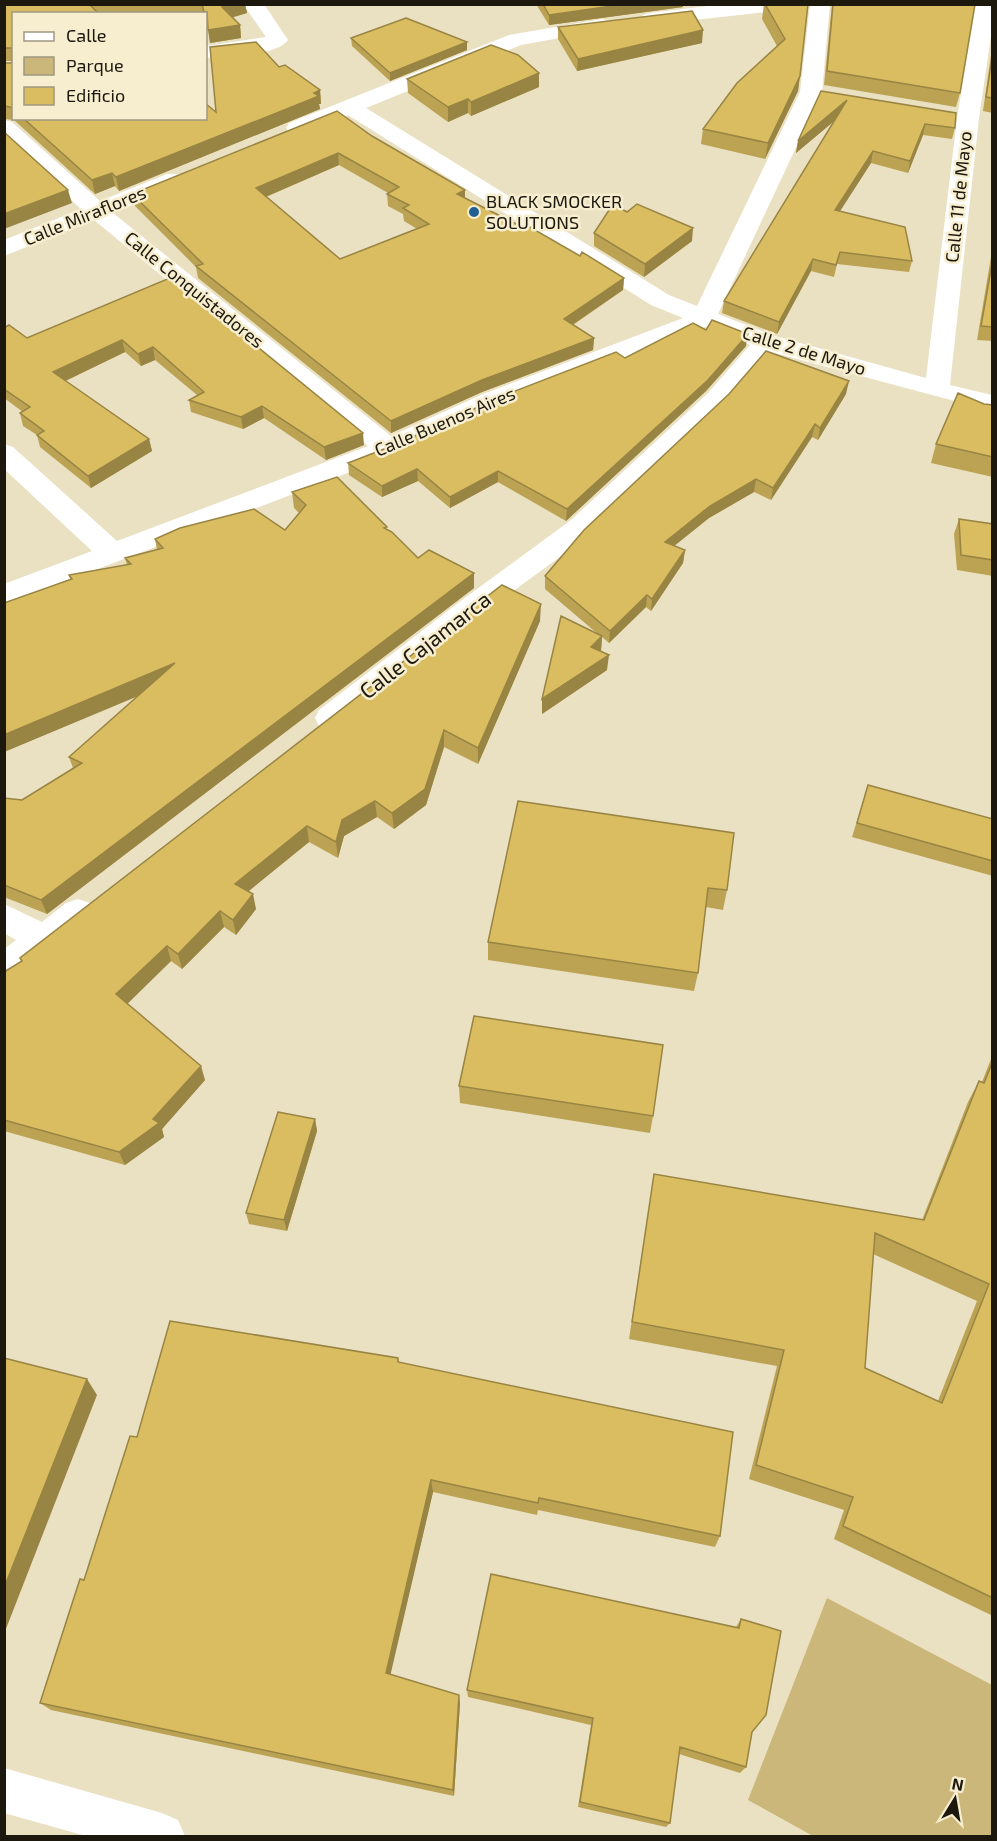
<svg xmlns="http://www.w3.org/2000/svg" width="997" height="1841" font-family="'Exo 2',sans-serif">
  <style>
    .green { fill: #cbb779 }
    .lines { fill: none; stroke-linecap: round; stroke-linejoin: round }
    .minor { fill: #fff; fill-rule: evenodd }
    .secondary { fill: #fff; fill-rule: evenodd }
    .wall { fill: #bba353; fill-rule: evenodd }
    .shaded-wall { fill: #988443 }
    .building { fill: #d9bd60; stroke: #988443; stroke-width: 1.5; fill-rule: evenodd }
    .poi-dot { fill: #215e94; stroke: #f7edcf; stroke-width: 2 }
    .labels { text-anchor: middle; stroke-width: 5; stroke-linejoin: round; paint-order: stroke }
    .far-street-label { font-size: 18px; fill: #1c180d; stroke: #f7edcf }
    .far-poi-label { font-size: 18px; fill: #1c180d; stroke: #f7edcf; text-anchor: start }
    .street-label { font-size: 22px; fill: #1c180d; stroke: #f7edcf }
  </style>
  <rect width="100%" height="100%" fill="#eae0c2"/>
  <path class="green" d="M827,1598L992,1685V1836H813L748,1800Z"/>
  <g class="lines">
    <path class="minor" d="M243,4H264L288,40C277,56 225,57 206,58V46L266,37Z
      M724,4H794L784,10L650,25L643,23L640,19L643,15L650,13Z
      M810,4H830L822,92L718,314L775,336L926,378L957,118L976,4H992V29L979,118L950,385L992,395V411L771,352L726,405L591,534L482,614L341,726L330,729L319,726L315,718L319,710L462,600L571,520L708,393L750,345L705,327L501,406L397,454L4,605V584L92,551L4,469V444L13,447L117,541L368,446L94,220L4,256V240L81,209L4,139V120L12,122L100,201L167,174H183L186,179L183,184L113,213L391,436L483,394L683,318L651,305L348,115L297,135L289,133L286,128L289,123L509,35L602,19L609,21L612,25L609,29L521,45L366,108L669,295L697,306L800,92Z
      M78,899L90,903L94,913L90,923L16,978L4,982V949L16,940L4,933V904L42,922L66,903Z"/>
    <path class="secondary" d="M4,1768L162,1813L178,1820L185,1836H86L4,1813Z"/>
  </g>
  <path class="wall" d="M4,4H245L247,13L232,17L240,25L241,38L210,43L208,25L206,26V14H203V12L150,14H14V118H206L216,112L279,67L320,90L321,104H319L320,109L119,191L115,186L95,194L14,120L4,119V63H12V61H4Z
    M536,4H683V7L549,25Z
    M764,4H808L798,91L765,159L701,144L703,129L777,46L762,19Z
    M832,4H975L960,93L956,107L824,85Z
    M558,27L702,43L577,71L558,39Z
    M351,38L467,50L390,81L352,46Z
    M993,41V113L983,111Z
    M539,73V87L471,116L468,113L448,122L408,93L407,79Z
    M821,91L955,128L952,139L923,135L908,173L871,163L840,211L912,261L909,272L837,264L834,277L811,271L777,334L722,313L724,301L834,121L796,153L798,141Z
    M372,136L465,190V198L624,278L623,290L573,325L594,338L593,350L482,392L391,433L198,278L196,267L135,206L132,194ZM339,165L388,193L387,194L388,206L403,214L404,221L417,229L340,259L266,197Z
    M993,190V341L977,340L991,257V195Z
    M627,212L692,241L644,277L594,246V233Z
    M172,277L364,445L326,460L264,418L243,429L191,412L189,400L197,395L155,360L141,366L125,352L65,381L149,439L152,451L91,488L40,447L37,435L23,426L20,413L23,412L4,398V328L27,338Z
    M706,330L746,346L706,391L566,521L498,482L450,508L418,481L382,497L349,475L348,463L625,358Z
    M846,394L818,440L812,437L771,500L754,492L709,518L674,546L685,550L683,563L651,611L646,607L609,643L602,637L601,651L607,670L542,714L599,635L545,589V576Z
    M984,404L993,405V477L931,463L936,444Z
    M292,492L387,529L418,558L474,588L47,914L4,897V798L22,800L73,768L69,757L139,695L4,752L10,602L70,579L69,575L127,565L125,558L157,550L155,539L285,530L299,513L294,508Z
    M959,519L993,524V576L957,570L954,534Z
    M540,621L478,764L444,747L426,805L394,829L377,817L344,836L338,858L309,842L248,891L256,909L236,935L224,927L182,969L171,961L127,1004L205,1080L162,1129L164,1137L125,1165L4,1131V972L21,962L20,958Z
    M868,785L993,819V876L852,837Z
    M518,801L727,890L723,910L706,907L698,973L694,991L488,960V942Z
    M993,1054V1616L834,1539L844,1510L749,1479L777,1366L629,1339L654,1174L922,1220L968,1102L979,1081L982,1082ZM873,1254L977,1301L938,1401L865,1368Z
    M459,1086L653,1116L650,1133L460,1103Z
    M315,1119L317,1131L287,1231L249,1224L246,1213Z
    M398,1358L399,1362L720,1536L715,1547L538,1510L537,1515L433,1492L390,1674L460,1703L454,1796L51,1710L40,1703L137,1437Z
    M741,1619L752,1732L746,1767L740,1773L679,1754L670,1823L666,1827L578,1807L591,1725L468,1697L467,1690L736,1627Z"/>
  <path class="shaded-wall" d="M230,4H245L247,13L224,20L222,7Z
    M626,4H683V7L549,25V15Z
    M204,12H207L209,25L206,26V14Z
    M240,25L241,38L210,43L208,30Z
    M703,30L702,43L577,71L578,59Z
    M467,42V50L390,81V73Z
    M539,73V87L471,116V102Z
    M800,76L798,91L765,159L768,143Z
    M320,90L321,104H319L320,109L119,191L116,177Z
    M468,99V113L448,122V107Z
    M847,100L845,112L796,153L798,141Z
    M925,124L923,135L908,173L910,161Z
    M873,151L871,163L833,222L835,210Z
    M338,153L339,165L258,200L256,188Z
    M112,173L115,186L95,194L92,180Z
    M68,190L72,203L4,229V214Z
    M465,190V202L457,194Z
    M693,228L692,241L644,277L645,264Z
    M813,259L811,271L777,334L779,322Z
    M624,278L623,290L563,331L564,319Z
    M748,334L746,346L706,391L566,521L567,509Z
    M594,338L593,350L482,392L391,433V421L482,380Z
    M122,340L125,352L57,385L53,372Z
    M153,347L155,360L141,366L138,354Z
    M849,381L846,394L818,440L820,428Z
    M262,406L264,418L243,429L241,417Z
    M815,424L812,437L771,500L773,488Z
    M363,433L364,445L326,460L324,447Z
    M149,439L152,451L91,488L88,476Z
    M417,469L418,481L382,497V486Z
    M498,471V482L450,508V497Z
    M756,479L754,492L709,518L664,554L665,542L710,506Z
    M685,550L683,563L651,611L652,599Z
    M474,573V588L47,914L41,900Z
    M647,595L646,607L609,643L610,631Z
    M541,604L540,621L478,764V748Z
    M602,636L601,651L591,647Z
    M609,655L607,670L542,714V699Z
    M175,663L179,679L4,752V735Z
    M444,730V747L426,805L394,829L392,813Z
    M375,801L377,817L344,836L338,858L336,842L342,820Z
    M307,826L309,842L239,899L235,884Z
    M253,894L256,909L236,935L233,920Z
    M220,911L224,927L182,969L178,954Z
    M167,946L171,961L122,1009L116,994Z
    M201,1066L205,1080L162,1129L164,1137L125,1165L119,1152L153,1119Z
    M315,1119L317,1131L287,1231L284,1220Z
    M87,1379L97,1395L4,1634V1588Z
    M431,1480L433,1492L389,1681L386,1673Z
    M459,1695L460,1703L454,1796L453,1790Z"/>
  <path class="building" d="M4,4H89L99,14H14V110L10,107L4,106V63H12V48H4Z
    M202,4H230L222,7L240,25L208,30L207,12H204Z
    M543,4H626L549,15Z
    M765,4H808L800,76L768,143L703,129L737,83L785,39Z
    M833,4H975L960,93L827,71Z
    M692,11L703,30L578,59L558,27Z
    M406,18L467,42L390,73L351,38Z
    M256,42L279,67L285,65L320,90L314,93L319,96L116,177L112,173L92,180L23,118H206V104L216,112L210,47Z
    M491,45L518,55L539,73L471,102L468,99L448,107L407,79Z
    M993,52V98L986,97Z
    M821,91L956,113L955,128L925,124L910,161L873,151L835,210L905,227L912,261L840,252L836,265L813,259L779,322L724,301L847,100L798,141Z
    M337,111L372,136L465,190L457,194L526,229L530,227L580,256L582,252L624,278L564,319L594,338L482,380L391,421L196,266L203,264L132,194ZM338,153L399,187L387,194L409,205L403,208L429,224L340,259L256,188Z
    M4,132L68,190L4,214Z
    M613,204L627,212L637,204L693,228L645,264L594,233Z
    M993,258V327L981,326Z
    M172,277L363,433L324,447L262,406L241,417L189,400L204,392L153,347L138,354L122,340L53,372L149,439L88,476L37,435L44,431L20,413L30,407L4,389V328L9,325L27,338Z
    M712,320L748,334L708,380L567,509L498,471L450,497L417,469L382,486L348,463L397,444L502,396L616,352L625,358L693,323L706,330Z
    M766,351L849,381L820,428L815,424L773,488L756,479L710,506L665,542L685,550L652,599L647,595L610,631L545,576L584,530L729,394Z
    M958,393L984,404L993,405V457L936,444Z
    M337,477L387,527L384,528L392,532L418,558L429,550L474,573L41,900L4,885V798L22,800L82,763L69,757L175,663L4,735V603L72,579L69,575L131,564L125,558L163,548L155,539L180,528L254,509L285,530L306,505L292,492Z
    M959,519L993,524V560L961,555Z
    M502,585L541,604L478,748L444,730L425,789L392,813L375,801L342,820L336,842L307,826L235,884L253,894L233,920L220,911L178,954L167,946L116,994L201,1066L153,1119L159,1123L119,1152L4,1120V972L22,961L20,958Z
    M561,616L602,636L591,647L609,655L542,699Z
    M868,785L993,819V861L857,823Z
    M518,801L734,833L727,890L708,888L698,973L488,942Z
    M474,1016L663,1045L653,1116L459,1086Z
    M993,1061V1598L843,1526L853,1497L756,1465L784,1350L632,1322L654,1174L924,1220L979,1081L984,1083ZM875,1233L989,1284L942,1403L865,1368Z
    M278,1112L315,1119L284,1220L246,1213Z
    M170,1321L398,1358V1362L733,1432L720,1536L539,1498L538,1503L431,1480L386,1673L459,1695L453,1790L40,1703L80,1579L84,1580L130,1436L137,1437Z
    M4,1358L87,1379L4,1588Z
    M491,1574L739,1628L741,1619L781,1631L766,1715L752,1732L746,1767L680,1747L670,1823L580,1802L593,1718L467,1690Z"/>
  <circle class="poi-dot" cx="474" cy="212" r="6"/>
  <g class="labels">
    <g class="far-street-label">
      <text transform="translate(959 197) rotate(-84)" y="6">Calle 11 de Mayo</text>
      <text transform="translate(85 216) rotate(-22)" y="6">Calle Miraflores</text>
      <text transform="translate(194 290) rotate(39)" y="6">Calle Conquistadores</text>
      <text transform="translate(804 351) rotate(17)" y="6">Calle 2 de Mayo</text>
      <text transform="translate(445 422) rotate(-23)" y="6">Calle Buenos Aires</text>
    </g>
    <g class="far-poi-label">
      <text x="486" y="208">BLACK SMOCKER<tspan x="486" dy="21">SOLUTIONS</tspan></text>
    </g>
    <g class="street-label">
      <text transform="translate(425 645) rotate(-38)" y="8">Calle Cajamarca</text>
    </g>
  </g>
  <rect width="997" height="1841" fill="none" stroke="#1c180d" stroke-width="12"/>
  <rect x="12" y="12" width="195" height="108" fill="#f7edcf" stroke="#9f9881" stroke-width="1.5"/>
  <rect x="24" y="32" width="30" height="9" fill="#ffffff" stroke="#9f9881" stroke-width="1.5"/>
  <text x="66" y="42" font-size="18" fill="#1c180d">Calle</text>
  <rect x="24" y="57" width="30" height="18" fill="#cbb779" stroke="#9f9881" stroke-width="1.5"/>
  <text x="66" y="72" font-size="18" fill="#1c180d">Parque</text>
  <rect x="24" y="87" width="30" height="18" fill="#d9bd60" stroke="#9f9881" stroke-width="1.5"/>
  <text x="66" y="102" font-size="18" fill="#1c180d">Edificio</text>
  <g transform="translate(955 1799) rotate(11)" stroke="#f7edcf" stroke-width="4.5" paint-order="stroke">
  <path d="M0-4.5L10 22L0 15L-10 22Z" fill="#1c180d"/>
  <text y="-9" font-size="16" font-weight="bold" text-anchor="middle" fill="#1c180d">N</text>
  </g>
</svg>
